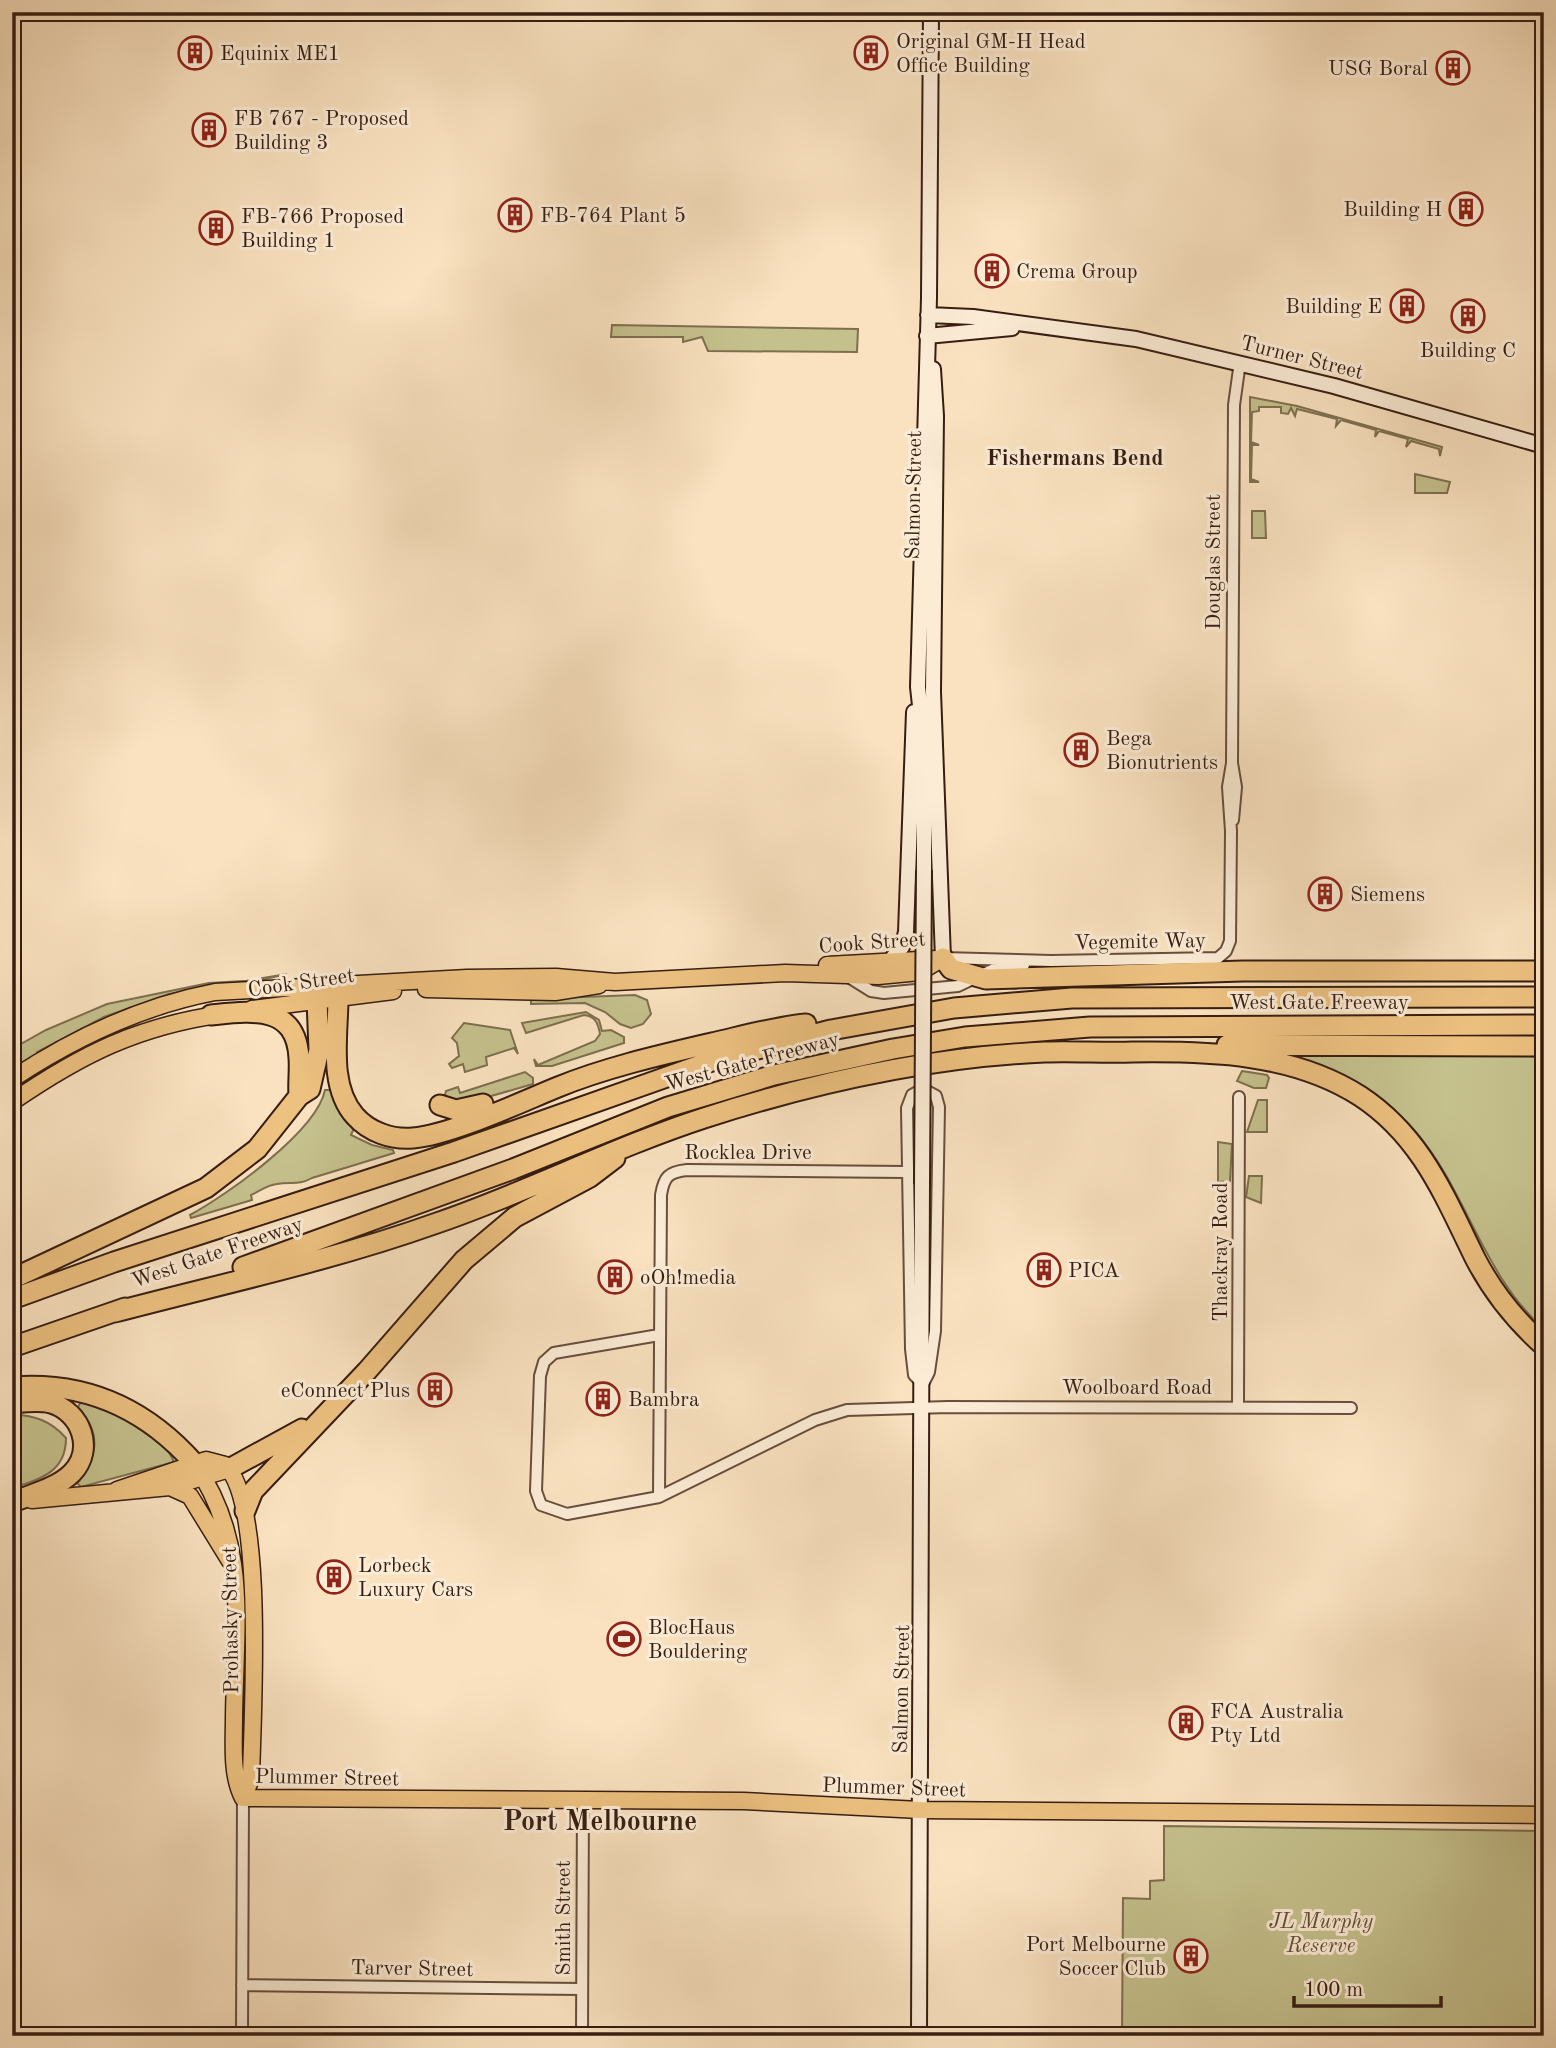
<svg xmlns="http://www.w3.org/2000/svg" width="1556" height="2048" font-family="'Old Standard TT',serif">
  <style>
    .green { fill: #c5c18d; stroke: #7e6f4f; stroke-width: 2 }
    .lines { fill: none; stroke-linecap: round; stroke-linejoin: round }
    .street-casing { stroke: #674e3d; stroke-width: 14 }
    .secondary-casing { stroke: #361d11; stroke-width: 18 }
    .primary-casing { stroke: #361d11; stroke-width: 19 }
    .highway-casing { stroke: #361d11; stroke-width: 23 }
    .street { stroke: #fcecd6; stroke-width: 10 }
    .secondary { stroke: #fcecd6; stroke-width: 14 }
    .primary { stroke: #edc180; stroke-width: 16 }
    .highway { stroke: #edc180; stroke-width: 19 }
    .secondary-bridge-casing { stroke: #361d11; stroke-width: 18; stroke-linecap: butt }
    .secondary-bridge { stroke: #fcecd6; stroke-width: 14 }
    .labels { text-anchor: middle; stroke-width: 6; stroke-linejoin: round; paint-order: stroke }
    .poi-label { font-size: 21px; fill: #361d11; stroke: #fcecd6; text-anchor: start }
    .street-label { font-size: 21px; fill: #361d11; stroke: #fcecd6 }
    .park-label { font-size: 21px; font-style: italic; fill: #614e36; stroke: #fcecd6 }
    .neighbourhood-label { font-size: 23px; font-weight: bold; fill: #361d11; stroke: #fcecd6 }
    .district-label { font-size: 28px; font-weight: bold; fill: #361d11; stroke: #fcecd6 }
  </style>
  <rect width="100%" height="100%" fill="#fae2c0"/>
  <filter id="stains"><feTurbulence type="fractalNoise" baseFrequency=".00286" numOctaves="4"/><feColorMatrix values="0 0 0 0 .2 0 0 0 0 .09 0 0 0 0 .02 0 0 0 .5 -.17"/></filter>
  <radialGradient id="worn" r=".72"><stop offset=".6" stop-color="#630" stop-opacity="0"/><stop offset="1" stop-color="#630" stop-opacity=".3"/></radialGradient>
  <path class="green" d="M612,325L858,329L857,352L708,351L702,337L683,342V337H611Z
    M1250,397L1297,406L1442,447L1440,456L1439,449L1411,441L1406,447L1408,439L1379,431L1375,437L1376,430L1341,420L1336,426L1337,419L1297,409L1295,416L1291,408L1288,414L1281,413V407H1259V411L1252,412L1251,442L1259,445H1252L1251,479L1259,482H1250Z
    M1415,474L1450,482L1447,493H1415Z
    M1252,511H1265L1266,538H1252Z
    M287,974L169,994L104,1017L37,1052L39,1055L12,1073V1049L46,1030L107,1004L209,983L261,980Z
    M635,995L647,1000L651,1014L643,1024L631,1028L620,1024L605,1012L585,1003L531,1004V999Z
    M586,1012L599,1020L602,1031L611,1030L624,1037V1043L552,1066H536L534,1059L538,1065L595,1041L600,1034C598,1023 595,1016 584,1015L526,1033L522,1023Z
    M464,1023L510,1030L518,1054L514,1048L486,1057L487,1065L465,1072L463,1064L452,1068L449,1064L459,1056L457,1043L452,1038Z
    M1286,1053L1523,1055L1544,1058V1329C1482,1275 1467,1190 1414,1130C1382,1093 1328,1077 1285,1057Z
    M1242,1071L1267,1075L1269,1078L1266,1088H1254L1237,1081Z
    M525,1072L533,1078V1084L460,1105L444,1099L446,1091L458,1087L460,1093Z
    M325,1090H332L354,1128L351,1135L372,1145L393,1150L394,1153L312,1178C298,1186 291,1181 277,1184C266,1185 259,1192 251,1195L252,1200L191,1218L190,1215C227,1195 317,1131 325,1090Z
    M1258,1100H1267V1132H1247Z
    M1218,1142L1232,1144L1230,1181L1218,1182Z
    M1249,1176H1262L1261,1203L1246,1197Z
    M82,1400C114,1412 160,1428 174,1462L81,1487L77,1483C98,1454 102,1435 78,1407Z
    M12,1414C35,1416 50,1420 66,1438C66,1472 41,1479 12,1488Z
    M1164,1826L1544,1831V2036H1122L1123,1898L1150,1899V1881L1164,1880Z"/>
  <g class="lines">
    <defs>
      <path id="street" d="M1233,820L1236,787L1232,763L1234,405L1240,362
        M943,958L1051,961L1218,958L1226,951L1230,941L1231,831L1228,787L1232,763
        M847,976L871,991L884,993L958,986L994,969L1024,965
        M923,1089L936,1096L939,1107L935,1331L929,1372L923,1384L914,1375L911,1349L907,1108L912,1095Z
        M659,1335L554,1353L544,1362L540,1376L536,1491L541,1505L567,1514L659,1497L815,1420L847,1410L948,1407L1351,1408
        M1238,1407L1239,1097
        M659,1497L661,1195C664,1177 668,1172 687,1170L907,1172
        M242,1985L582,1989
        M242,2036L243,1798
        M582,2036L583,1800"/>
      <path id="secondary" d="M928,315L973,317L1136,339L1334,386L1544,446
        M927,336L1012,328
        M933,369L936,416L933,692L943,958
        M924,870V742L918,687L929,298L931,12
        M889,962L902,947L906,932L914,712
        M919,2036L922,1184"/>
      <path id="primary" d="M827,965L937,959
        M426,989L555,992L599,985
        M252,1009L393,991
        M12,1079C74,1038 141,1006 215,992L467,978L556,977L615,982L785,973L878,976L920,972L943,958
        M12,1102C82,1054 138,1026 223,1014
        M194,1463C250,1543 235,1626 234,1718C234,1744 231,1775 243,1798
        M170,1487L190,1496L230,1561
        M117,1490L206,1460L225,1465C266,1502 252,1719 251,1779L243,1798
        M32,1500L170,1487L229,1469
        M243,1798L744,1801L920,1810L1544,1815"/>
      <path id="highway" d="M943,958L951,969L986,979L1243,971H1544
        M338,998C338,1035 328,1086 355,1116C369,1132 392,1140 413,1138C451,1135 521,1102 558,1087C607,1067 661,1055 712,1043C743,1036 775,1027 806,1024
        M211,1015C251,1011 296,1004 299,1058C300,1071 298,1083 299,1096
        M1227,1045L1544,1046
        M440,1105L456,1110L483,1104
        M243,1267L513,1169L668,1107L774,1075L893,1049L965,1037L1090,1027L1544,1025
        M12,1279L206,1188L257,1149L299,1096L310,1089L319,1050L317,1000
        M12,1299L114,1262L454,1152L712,1061L831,1030L954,1008L1072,998L1544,997
        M115,1312C221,1284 330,1261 434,1224C526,1193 612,1148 704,1118C813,1083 931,1057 1045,1052C1074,1051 1104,1053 1133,1052C1210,1051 1293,1053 1360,1096C1421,1136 1444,1195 1475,1258C1492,1291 1516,1321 1544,1346
        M12,1347L125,1308
        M12,1387C86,1381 146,1409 194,1463
        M12,1403C24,1402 39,1400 51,1403C81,1412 95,1449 72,1473C57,1488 32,1494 13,1502
        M229,1469L302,1429
        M245,1511L253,1491L367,1371L464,1260L515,1217L590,1177L615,1158"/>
    </defs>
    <use href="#street" class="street-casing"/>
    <use href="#secondary" class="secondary-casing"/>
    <use href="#primary" class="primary-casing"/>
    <use href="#highway" class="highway-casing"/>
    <use href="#street" class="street"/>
    <use href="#secondary" class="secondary"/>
    <use href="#primary" class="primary"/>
    <use href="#highway" class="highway"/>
    <defs>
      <path id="secondary-bridge" d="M922,1184L924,870"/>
    </defs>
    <use href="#secondary-bridge" class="secondary-bridge-casing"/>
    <use href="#secondary-bridge" class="secondary-bridge"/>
  </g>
  <defs>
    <symbol id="building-ring" viewBox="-11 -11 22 22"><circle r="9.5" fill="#fcecd6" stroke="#8f2418" stroke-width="1.5"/><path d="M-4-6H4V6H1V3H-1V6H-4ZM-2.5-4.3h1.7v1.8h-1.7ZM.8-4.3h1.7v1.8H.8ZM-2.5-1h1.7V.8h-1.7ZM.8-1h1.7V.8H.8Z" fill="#8f2418"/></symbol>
    <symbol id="stadium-ring" viewBox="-11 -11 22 22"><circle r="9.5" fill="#fcecd6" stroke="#8f2418" stroke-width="1.5"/><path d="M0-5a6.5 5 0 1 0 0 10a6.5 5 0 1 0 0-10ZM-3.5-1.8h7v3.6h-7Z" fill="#8f2418"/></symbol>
  </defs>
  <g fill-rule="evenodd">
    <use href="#building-ring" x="176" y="34" width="38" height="38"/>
    <use href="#building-ring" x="852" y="34" width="38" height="38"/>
    <use href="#building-ring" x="1434" y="49" width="38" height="38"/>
    <use href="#building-ring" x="190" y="111" width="38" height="38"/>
    <use href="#building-ring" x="1447" y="190" width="38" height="38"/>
    <use href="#building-ring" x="496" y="196" width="38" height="38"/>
    <use href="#building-ring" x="197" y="209" width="38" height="38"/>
    <use href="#building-ring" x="973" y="252" width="38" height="38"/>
    <use href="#building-ring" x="1388" y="287" width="38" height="38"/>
    <use href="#building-ring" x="1449" y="297" width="38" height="38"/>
    <use href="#building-ring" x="1062" y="731" width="38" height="38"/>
    <use href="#building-ring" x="1306" y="875" width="38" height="38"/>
    <use href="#building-ring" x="1025" y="1251" width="38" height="38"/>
    <use href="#building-ring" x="596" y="1258" width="38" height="38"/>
    <use href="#building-ring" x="416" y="1371" width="38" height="38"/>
    <use href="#building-ring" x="584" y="1380" width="38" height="38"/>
    <use href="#building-ring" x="315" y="1558" width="38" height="38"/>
    <use href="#stadium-ring" x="605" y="1620" width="38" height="38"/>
    <use href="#building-ring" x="1167" y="1704" width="38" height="38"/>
    <use href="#building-ring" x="1172" y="1937" width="38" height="38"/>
  </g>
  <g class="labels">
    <g class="poi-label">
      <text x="896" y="48">Original GM-H Head<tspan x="896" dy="24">Office Building</tspan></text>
      <text x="220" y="60">Equinix ME1</text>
      <text x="1428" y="75" text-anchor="end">USG Boral</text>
      <text x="234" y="125">FB 767 - Proposed<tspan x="234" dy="24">Building 3</tspan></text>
      <text x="1442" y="216" text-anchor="end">Building H</text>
      <text x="540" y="222">FB-764 Plant 5</text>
      <text x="241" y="223">FB-766 Proposed<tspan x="241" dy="24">Building 1</tspan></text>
      <text x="1016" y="278">Crema Group</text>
      <text x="1382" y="313" text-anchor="end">Building E</text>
      <text x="1468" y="357" text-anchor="middle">Building C</text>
      <text x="1106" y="745">Bega<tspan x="1106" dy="24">Bionutrients</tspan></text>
      <text x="1350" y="901">Siemens</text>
      <text x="1068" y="1277">PICA</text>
      <text x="640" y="1284">oOh!media</text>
      <text x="410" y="1397" text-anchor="end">eConnect Plus</text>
      <text x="628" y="1406">Bambra</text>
      <text x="358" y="1572">Lorbeck<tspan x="358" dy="24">Luxury Cars</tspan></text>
      <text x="648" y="1634">BlocHaus<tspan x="648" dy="24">Bouldering</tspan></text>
      <text x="1210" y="1718">FCA Australia<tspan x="1210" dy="24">Pty Ltd</tspan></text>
      <text x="1166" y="1951" text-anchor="end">Port Melbourne<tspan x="1166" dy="24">Soccer Club</tspan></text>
    </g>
    <g class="street-label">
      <text transform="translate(1302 357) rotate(14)" y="7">Turner Street</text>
      <text transform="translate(913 495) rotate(-89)" y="7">Salmon Street</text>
      <text transform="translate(1213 562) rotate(-90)" y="7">Douglas Street</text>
      <text transform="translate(1140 941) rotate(-1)" y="7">Vegemite Way</text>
      <text transform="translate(872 942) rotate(-4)" y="7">Cook Street</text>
      <text transform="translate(301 982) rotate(-8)" y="7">Cook Street</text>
      <text x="1319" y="1009">West Gate Freeway</text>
      <text transform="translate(752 1061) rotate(-15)" y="7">West Gate Freeway</text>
      <text x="748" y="1159">Rocklea Drive</text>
      <text transform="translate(217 1252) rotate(-19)" y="7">West Gate Freeway</text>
      <text transform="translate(1220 1252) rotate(-90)" y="7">Thackray Road</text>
      <text x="1137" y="1394">Woolboard Road</text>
      <text transform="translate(230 1620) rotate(-91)" y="7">Prohasky Street</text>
      <text transform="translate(901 1689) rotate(-89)" y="7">Salmon Street</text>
      <text transform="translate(327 1777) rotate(1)" y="7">Plummer Street</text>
      <text transform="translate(894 1787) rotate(2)" y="7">Plummer Street</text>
      <text transform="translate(563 1918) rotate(-90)" y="7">Smith Street</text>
      <text transform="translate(412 1968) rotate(1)" y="7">Tarver Street</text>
    </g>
    <g class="park-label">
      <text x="1321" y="1928">JL Murphy<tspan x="1321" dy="24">Reserve</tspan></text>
    </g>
    <g class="neighbourhood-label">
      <text x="1075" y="465">Fishermans Bend</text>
    </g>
    <g class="district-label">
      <text x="600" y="1830">Port Melbourne</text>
    </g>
  </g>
  <rect width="1556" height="2048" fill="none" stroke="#fae2c0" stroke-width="42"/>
  <rect x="14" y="14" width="1528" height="2020" fill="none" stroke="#361d11" stroke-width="3.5"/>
  <rect x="21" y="21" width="1514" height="2006" fill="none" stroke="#361d11" stroke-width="2"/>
  <path d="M1294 1996v10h147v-10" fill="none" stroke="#361d11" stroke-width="3.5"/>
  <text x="1304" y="1996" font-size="21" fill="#361d11" stroke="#fcecd6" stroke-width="5" paint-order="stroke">100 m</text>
  <rect width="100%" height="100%" filter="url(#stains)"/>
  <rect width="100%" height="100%" fill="url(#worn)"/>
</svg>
